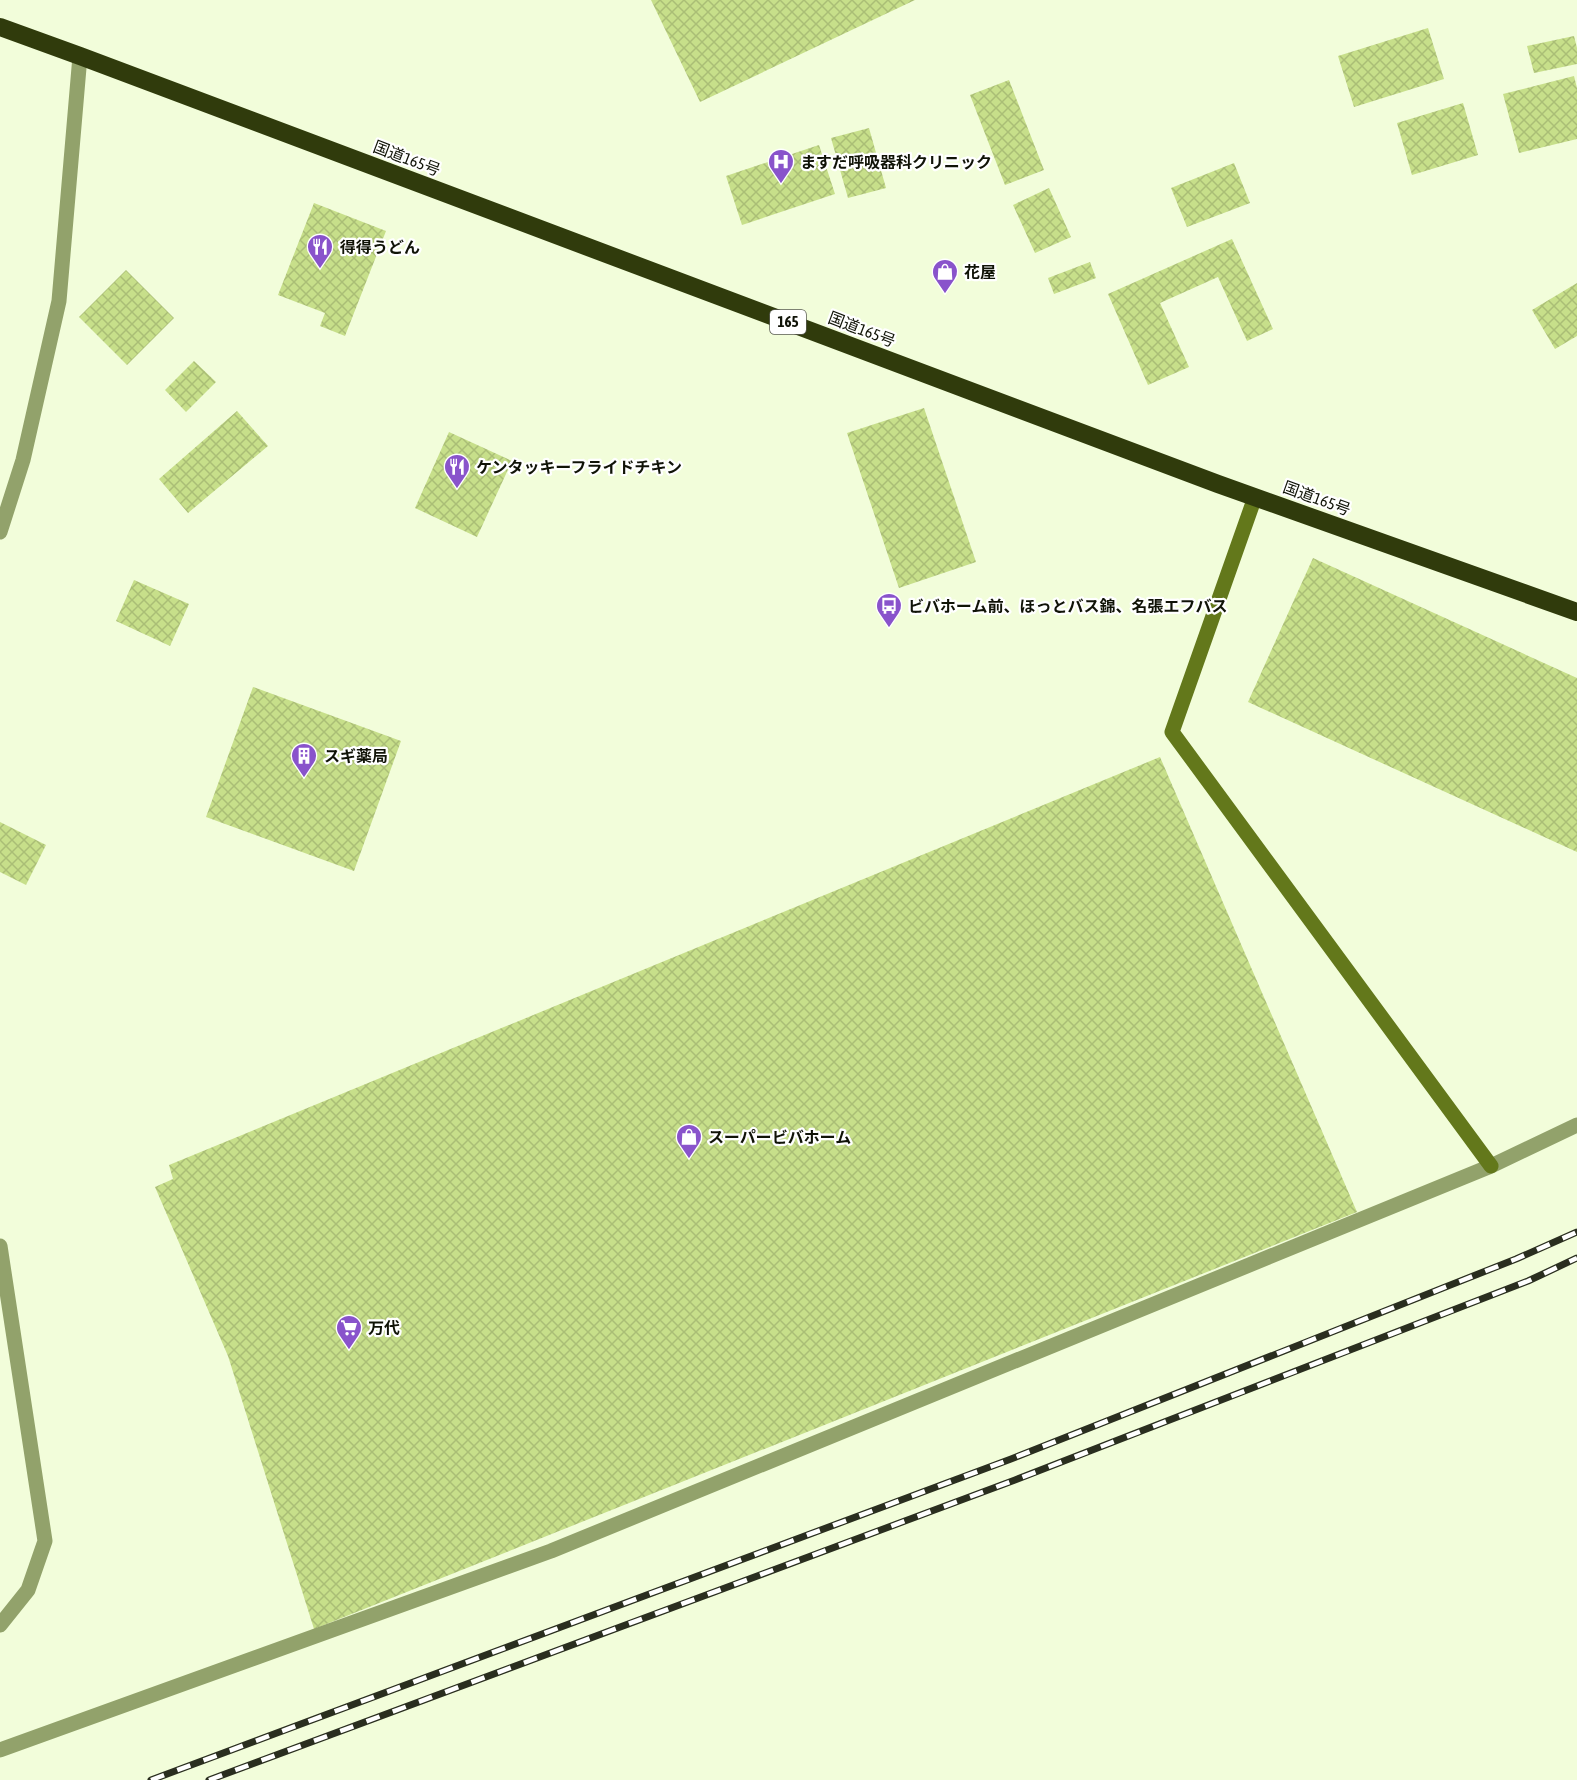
<svg xmlns="http://www.w3.org/2000/svg" width="1577" height="1780" font-family="'Asap Condensed','Noto Sans JP',sans-serif">
  <style>
    .building { fill: url(#building-cross-hatch) }
    .lines { fill: none; stroke-linecap: round; stroke-linejoin: round }
    .street { stroke: #92a26b; stroke-width: 15 }
    .secondary { stroke: #63781b; stroke-width: 15 }
    .highway { stroke: #303b0c; stroke-width: 18 }
    .rail-casing { stroke: #2a2e1f; stroke-width: 7 }
    .rail { stroke: #fff; stroke-width: 4.5; stroke-dasharray: 14; stroke-linecap: butt }
    .labels { text-anchor: middle; stroke-width: 4.5; stroke-linejoin: round; paint-order: stroke }
    .shield { fill: #fff; stroke: #585a51; stroke-width: 1.5 }
    .shield-label { font-size: 15px; font-weight: bold; fill: #101307 }
    .street-label { font-size: 16px; fill: #101307; stroke: #fff }
    .poi-label { font-size: 16px; font-weight: bold; fill: #101307; stroke: #fff; text-anchor: start }
  </style>
  <defs>
    <pattern id="building-cross-hatch" width="8" height="8" patternUnits="userSpaceOnUse" patternTransform="scale(1.5)"><rect width="8" height="8" fill="#c7df8a"/><path d="M0 0l8 8M0 8l8-8" fill="none" stroke="#aabe76"/></pattern>
  </defs>
  <rect width="100%" height="100%" fill="#f2fdda"/>
  <path class="building" d="M651,0H915L700,102Z
    M1428,28L1444,79L1354,107L1338,56Z
    M1574,36L1577,48V64L1534,73L1527,46Z
    M1574,76L1577,88V139L1519,153L1503,94Z
    M1009,80L1044,170L1005,185L970,95Z
    M1463,103L1478,155L1412,175L1397,123Z
    M869,128L886,188L848,198L831,138Z
    M819,145L835,194L742,225L726,176Z
    M1234,163L1250,203L1187,227L1171,188Z
    M1049,188L1071,237L1035,253L1013,205Z
    M314,203L386,231L345,336L320,326L325,313L278,295Z
    M1232,239L1273,329L1247,341L1218,277L1160,303L1189,367L1148,385L1108,294Z
    M1090,262L1096,278L1054,294L1048,278Z
    M126,270L174,318L127,365L79,317Z
    M1577,283V336L1555,349L1532,310Z
    M194,361L216,382L186,412L165,390Z
    M924,408L976,562L899,588L847,433Z
    M237,411L268,446L188,513L159,479Z
    M449,432L512,461L477,537L415,508Z
    M1313,558L1577,678V852L1248,702Z
    M134,580L189,604L170,646L116,621Z
    M253,687L401,741L354,871L206,817Z
    M1160,757L1357,1212L314,1629L228,1356L155,1187L173,1179L169,1165Z
    M0,822L46,845L26,885L0,872Z"/>
  <g class="lines">
    <path class="street" d="M0,532L23,460L59,301L80,56
      M0,1246L45,1541L28,1590L0,1625
      M0,1750L551,1551L1491,1166L1577,1125"/>
    <path class="secondary" d="M1255,497L1172,732L1491,1166"/>
    <path class="highway" d="M0,27L80,56L1218,484L1577,612"/>
    <defs>
      <path id="rail" d="M151,1780L1011,1459L1516,1259L1577,1232
        M209,1780L1015,1480L1528,1281L1577,1258"/>
    </defs>
    <use href="#rail" class="rail-casing"/>
    <use href="#rail" class="rail"/>
  </g>
  <defs>
    <symbol id="hospital-pin" viewBox="-11 -11 22 30"><path d="M0 17L-7.5 6A9.5 9.5 0 1 1 7.5 6Z" fill="#8953cb" stroke="#fff"/><path d="M-5-5h3v3.5h4V-5h3V5h-3V1.5h-4V5h-3Z" fill="#fff"/></symbol>
    <symbol id="restaurant-pin" viewBox="-11 -11 22 30"><path d="M0 17L-7.5 6A9.5 9.5 0 1 1 7.5 6Z" fill="#8953cb" stroke="#fff"/><path d="M-5-6h1v4h1v-4h1v4h1v-4h1v5L-1.5 .5V6h-2V.5L-5-1ZM5-6V6H3V1.5H1.5Q1.5-4 5-6Z" fill="#fff"/></symbol>
    <symbol id="shop-pin" viewBox="-11 -11 22 30"><path d="M0 17L-7.5 6A9.5 9.5 0 1 1 7.5 6Z" fill="#8953cb" stroke="#fff"/><path d="M-5-2.5h2.3a2.7 3.5 0 0 1 5.4 0H5L5.5 6h-11ZM-1.5-2.5h3a1.5 2.3 0 0 0-3 0Z" fill="#fff"/></symbol>
    <symbol id="bus-pin" viewBox="-11 -11 22 30"><path d="M0 17L-7.5 6A9.5 9.5 0 1 1 7.5 6Z" fill="#8953cb" stroke="#fff"/><path d="M-5-6H5V4H4V6H2V4H-2V6H-4V4H-5ZM-3.5-4V0h7V-4ZM-3.5 1.2v1.5H-2V1.2ZM2 1.2v1.5H3.5V1.2Z" fill="#fff"/></symbol>
    <symbol id="building-pin" viewBox="-11 -11 22 30"><path d="M0 17L-7.5 6A9.5 9.5 0 1 1 7.5 6Z" fill="#8953cb" stroke="#fff"/><path d="M-4-6H4V6H1V3H-1V6H-4ZM-2.5-4.3h1.7v1.8h-1.7ZM.8-4.3h1.7v1.8H.8ZM-2.5-1h1.7V.8h-1.7ZM.8-1h1.7V.8H.8Z" fill="#fff"/></symbol>
    <symbol id="supermarket-pin" viewBox="-11 -11 22 30"><path d="M0 17L-7.5 6A9.5 9.5 0 1 1 7.5 6Z" fill="#8953cb" stroke="#fff"/><path d="M-6-5.5h2.5l.6 2H6L4.5 2H-2.5L-4.4-4H-6ZM-1.5 3.2a1.3 1.3 0 1 0 .1 0ZM3 3.2a1.3 1.3 0 1 0 .1 0Z" fill="#fff"/></symbol>
  </defs>
  <g fill-rule="evenodd">
    <use href="#hospital-pin" x="766" y="147" width="30" height="40"/>
    <use href="#restaurant-pin" x="305" y="232" width="30" height="40"/>
    <use href="#shop-pin" x="930" y="257" width="30" height="40"/>
    <use href="#restaurant-pin" x="442" y="452" width="30" height="40"/>
    <use href="#bus-pin" x="874" y="591" width="30" height="40"/>
    <use href="#building-pin" x="289" y="741" width="30" height="40"/>
    <use href="#shop-pin" x="674" y="1122" width="30" height="40"/>
    <use href="#supermarket-pin" x="334" y="1313" width="30" height="40"/>
  </g>
  <g class="labels">
    <rect class="shield" x="770" y="310" width="36" height="24" rx="4.5"/>
    <g class="shield-label">
      <text x="788" y="327">165</text>
    </g>
    <g class="street-label">
      <text transform="translate(407 158) rotate(21)" y="6">国道165号</text>
      <text transform="translate(862 329) rotate(21)" y="6">国道165号</text>
      <text transform="translate(1317 498) rotate(20)" y="6">国道165号</text>
    </g>
    <g class="poi-label">
      <text x="800" y="168">ますだ呼吸器科クリニック</text>
      <text x="340" y="253">得得うどん</text>
      <text x="964" y="278">花屋</text>
      <text x="476" y="473">ケンタッキーフライドチキン</text>
      <text x="908" y="612">ビバホーム前、ほっとバス錦、名張エフバス</text>
      <text x="324" y="762">スギ薬局</text>
      <text x="708" y="1143">スーパービバホーム</text>
      <text x="368" y="1334">万代</text>
    </g>
  </g>
</svg>
